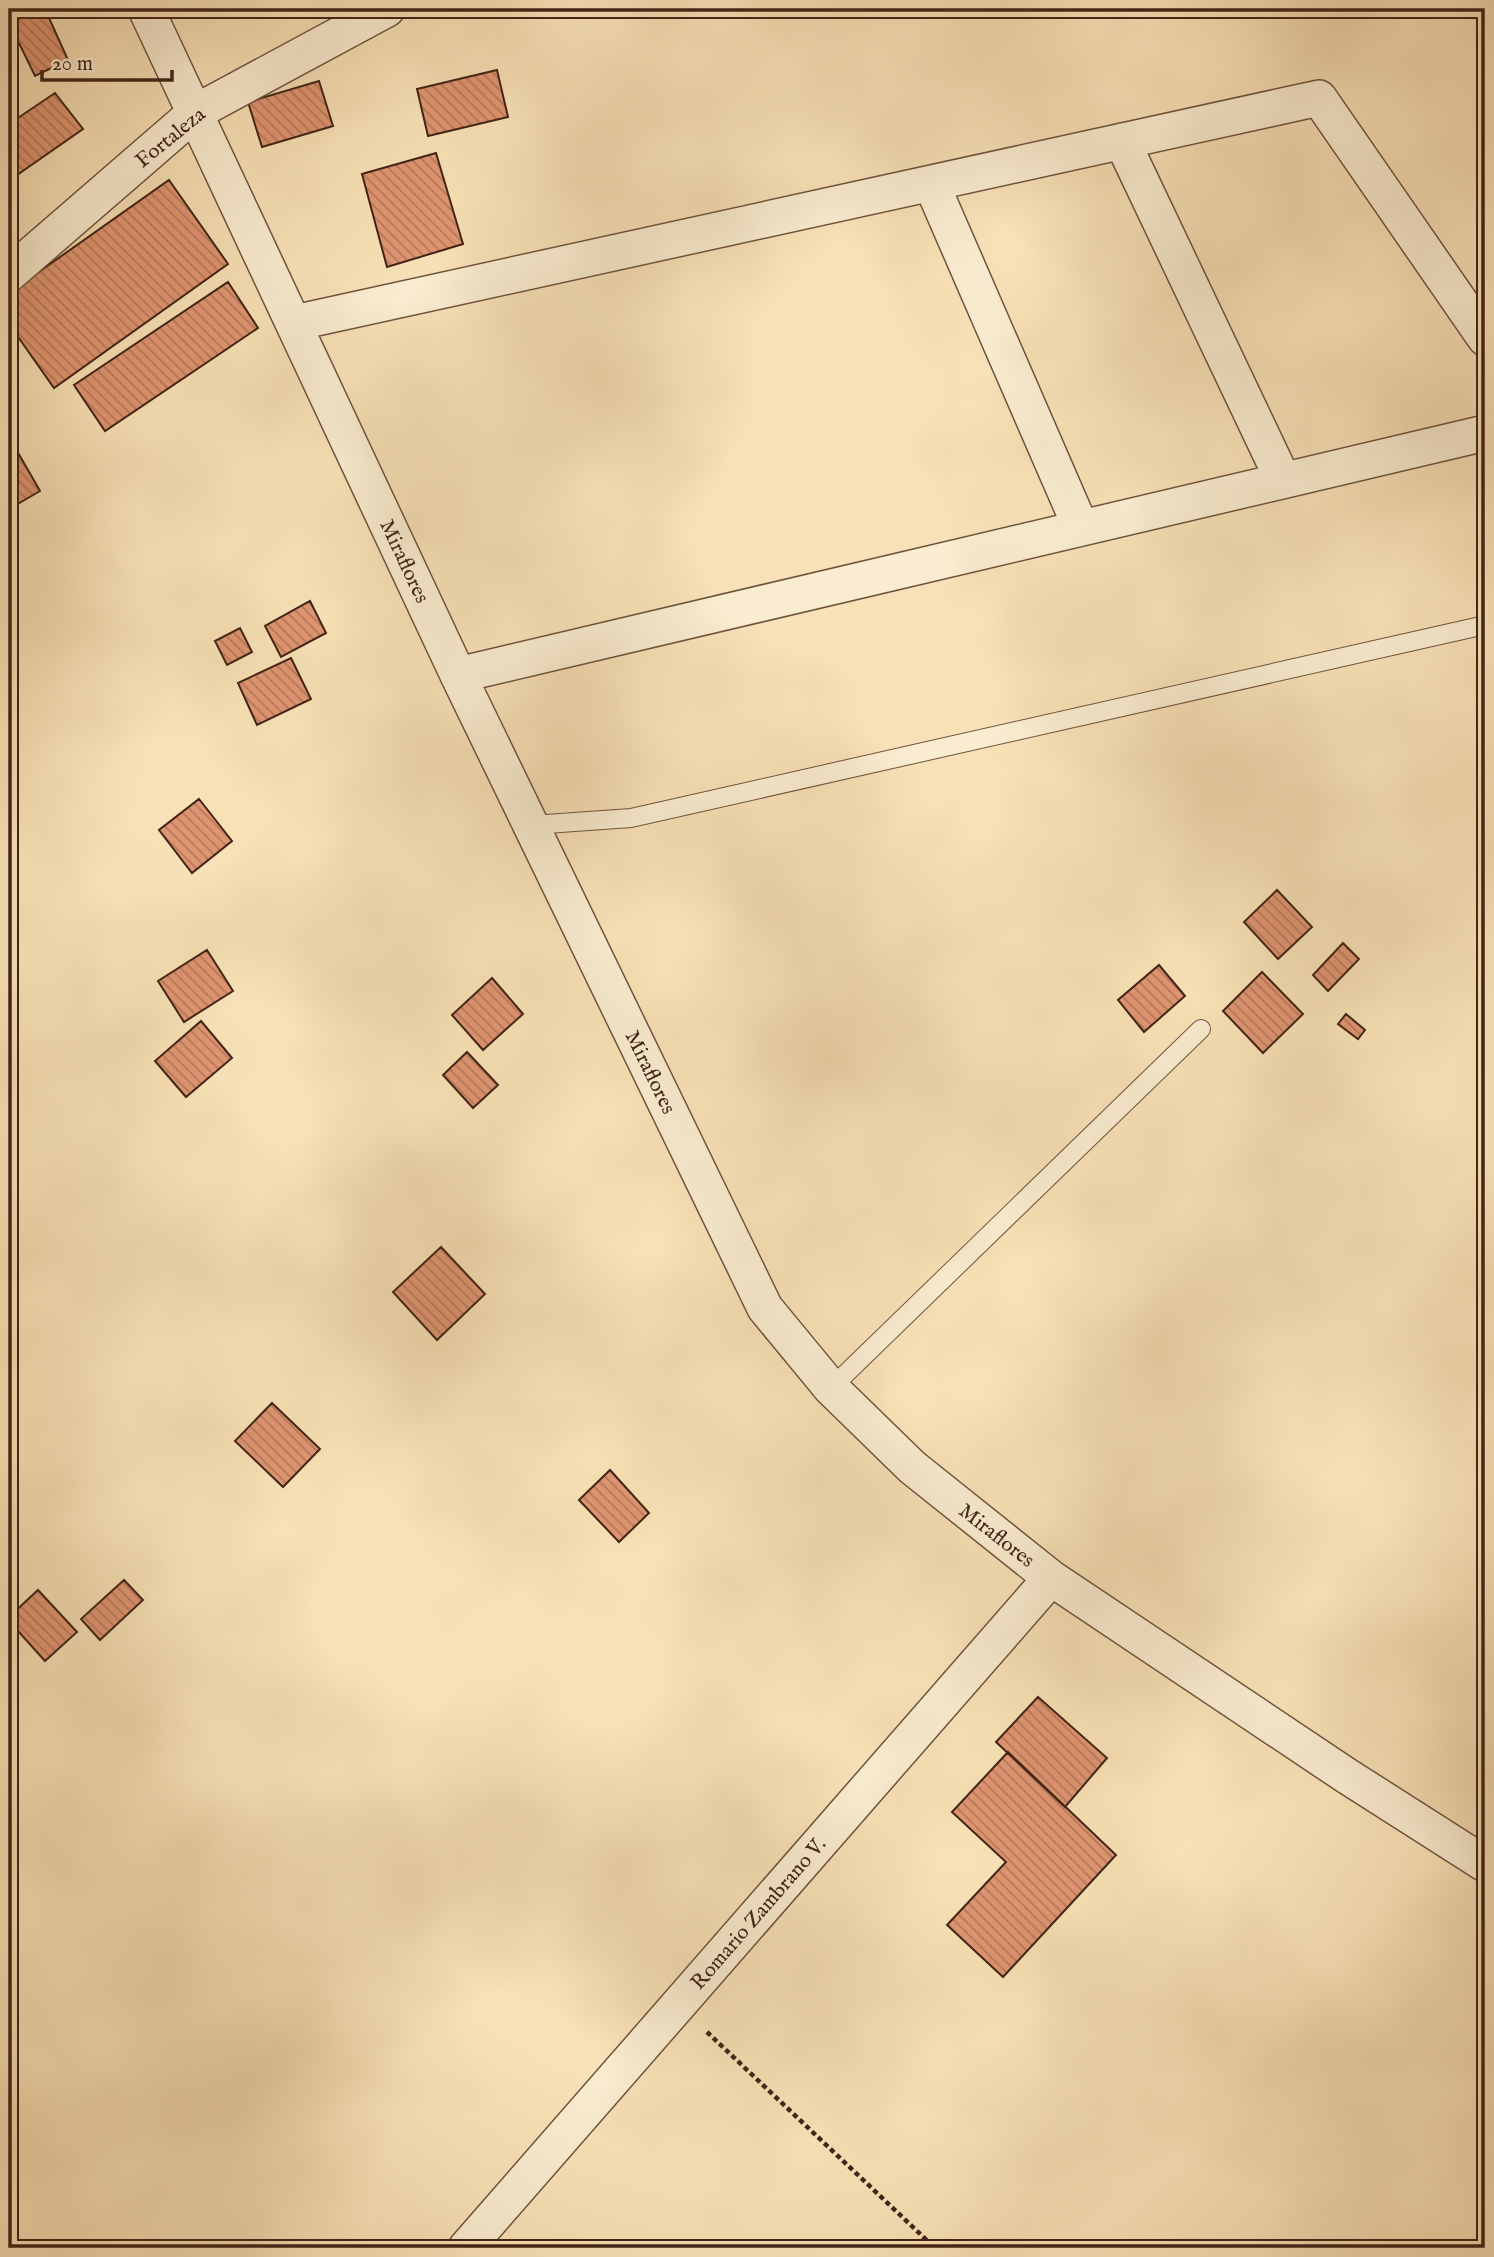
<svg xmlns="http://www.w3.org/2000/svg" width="1494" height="2257" font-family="'IM FELL English',serif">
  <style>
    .building { fill: url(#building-back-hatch); stroke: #412417; stroke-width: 2 }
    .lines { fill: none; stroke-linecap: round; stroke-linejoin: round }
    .lane-casing { stroke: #6f533f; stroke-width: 20 }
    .street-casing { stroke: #6f533f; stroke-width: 38 }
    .path { stroke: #412417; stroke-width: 4.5; stroke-dasharray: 5 3.5; stroke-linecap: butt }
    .lane { stroke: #faecd0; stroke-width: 18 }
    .street { stroke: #faecd0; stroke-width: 35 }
    .labels { text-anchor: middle; stroke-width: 6; stroke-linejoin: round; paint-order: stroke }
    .street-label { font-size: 21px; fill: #412417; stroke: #faecd0 }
  </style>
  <defs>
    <pattern id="building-back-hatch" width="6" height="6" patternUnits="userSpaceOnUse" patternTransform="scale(1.75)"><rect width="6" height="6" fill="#e09571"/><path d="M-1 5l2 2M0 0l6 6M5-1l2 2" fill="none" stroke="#b7795c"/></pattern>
  </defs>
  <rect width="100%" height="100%" fill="#f8e1b6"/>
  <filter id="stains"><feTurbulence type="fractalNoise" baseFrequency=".00286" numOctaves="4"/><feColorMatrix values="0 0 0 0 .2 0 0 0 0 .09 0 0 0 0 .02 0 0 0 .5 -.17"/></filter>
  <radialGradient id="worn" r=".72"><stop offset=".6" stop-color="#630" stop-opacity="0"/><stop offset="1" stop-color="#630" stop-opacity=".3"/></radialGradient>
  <path class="building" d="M9,9H45L68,60L35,76L19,43L9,47Z
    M497,70L508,117L428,136L417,89Z
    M319,81L333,126L262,147L248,102Z
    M55,93L83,129L17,175L9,161V124Z
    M436,153L463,244L387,267L362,174Z
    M169,180L228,264L54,388L9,324V293Z
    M228,282L258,328L105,431L74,385Z
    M9,437L40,491L9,509Z
    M310,601L326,633L281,657L265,626Z
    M240,628L252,652L227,665L215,641Z
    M291,658L311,699L257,725L238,683Z
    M199,799L232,841L192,873L159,830Z
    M1277,890L1312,927L1278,959L1244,922Z
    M1343,943L1359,959L1328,991L1313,975Z
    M207,950L233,991L184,1022L158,981Z
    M1159,965L1185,996L1144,1032L1118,1000Z
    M1262,972L1303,1014L1263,1053L1223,1011Z
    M492,978L523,1014L483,1050L452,1015Z
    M1346,1014L1365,1030L1358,1039L1338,1024Z
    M201,1021L232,1058L186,1097L155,1061Z
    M467,1052L498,1085L473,1108L443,1075Z
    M441,1247L485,1294L437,1340L393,1292Z
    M272,1403L320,1449L283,1487L235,1441Z
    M610,1470L649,1513L619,1542L579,1500Z
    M124,1580L143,1600L100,1640L81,1619Z
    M38,1590L77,1632L45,1661L9,1621V1617Z
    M1038,1697L1107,1758L1065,1807L996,1742Z
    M1008,1752L1116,1855L1003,1977L947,1925L1006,1862L952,1812Z"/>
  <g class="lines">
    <defs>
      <path id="lane" d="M532,825L631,818L1485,625
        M831,1388L1201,1029"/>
      <path id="street" d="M146,9L458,675L765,1308L831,1388L912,1467L1051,1578L1347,1776L1485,1864
        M1122,141L1283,480
        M931,183L1081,528
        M9,274L196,112L387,9
        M294,323L1319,98L1485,338
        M458,675L1485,433
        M466,2248L1051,1578"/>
    </defs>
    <use href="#lane" class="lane-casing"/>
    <use href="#street" class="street-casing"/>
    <path class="path" d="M707,2032L935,2248"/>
    <use href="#lane" class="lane"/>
    <use href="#street" class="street"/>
  </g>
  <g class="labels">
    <g class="street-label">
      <text transform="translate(170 137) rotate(-39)" y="7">Fortaleza</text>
      <text transform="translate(405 561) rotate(65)" y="7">Miraflores</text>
      <text transform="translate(651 1072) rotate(64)" y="7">Miraflores</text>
      <text transform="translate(997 1535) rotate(38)" y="7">Miraflores</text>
      <text transform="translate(758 1913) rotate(-49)" y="7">Romario Zambrano V.</text>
    </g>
  </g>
  <rect width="1494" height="2257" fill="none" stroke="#f8e1b6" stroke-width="35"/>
  <rect x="10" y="10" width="1473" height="2236" fill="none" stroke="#412417" stroke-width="3.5"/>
  <rect x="18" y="18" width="1459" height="2222" fill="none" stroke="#412417" stroke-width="2"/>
  <path d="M42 70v10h130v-10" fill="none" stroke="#412417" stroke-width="3.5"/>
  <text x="52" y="70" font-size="21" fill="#412417" stroke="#faecd0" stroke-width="5" paint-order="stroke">20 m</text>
  <rect width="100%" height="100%" filter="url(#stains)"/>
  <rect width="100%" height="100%" fill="url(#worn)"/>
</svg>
